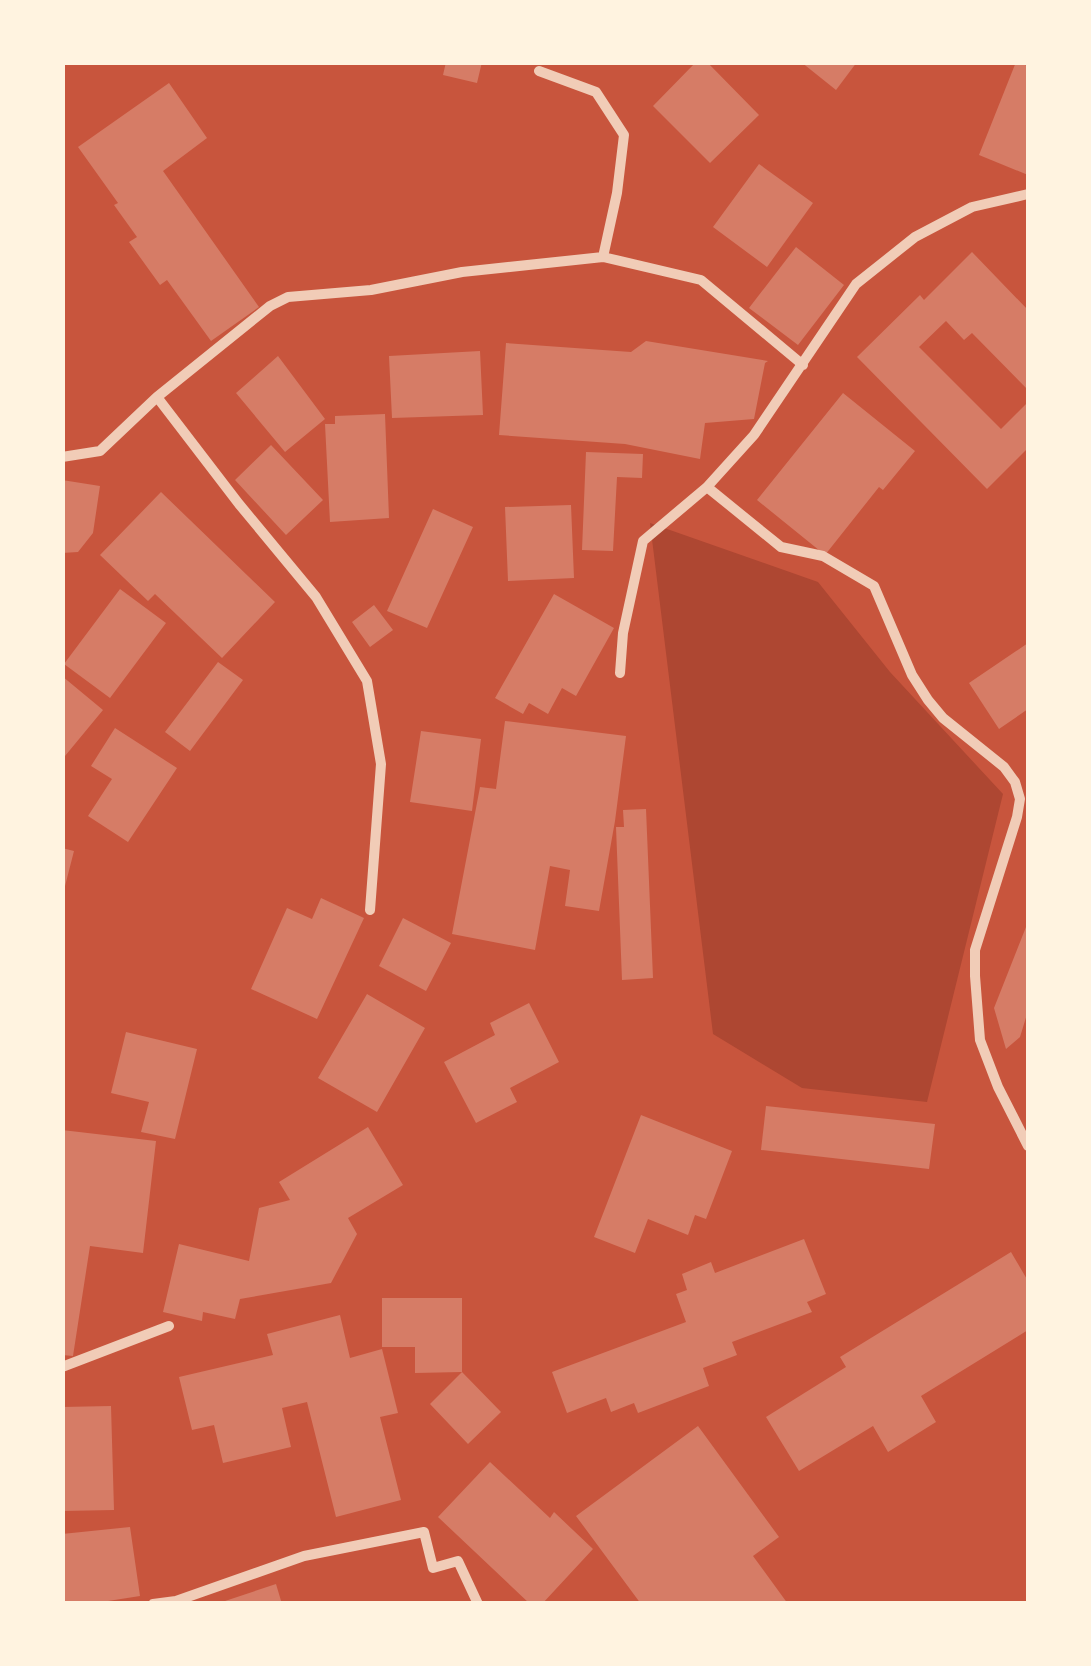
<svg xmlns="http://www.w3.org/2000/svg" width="1091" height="1666" font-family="'Roboto Condensed',sans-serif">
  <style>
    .green { fill: #ae4732 }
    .building { fill: #d67c66 }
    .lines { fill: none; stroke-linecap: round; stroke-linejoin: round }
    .minor { stroke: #f1ccb7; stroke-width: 10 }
  </style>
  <rect width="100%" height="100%" fill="#c8553d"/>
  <path class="green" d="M650,523L818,582L890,672L1003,794L927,1102L802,1088L713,1034Z"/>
  <path class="building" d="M446,62H482L477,83L443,75Z
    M696,62H707L759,115L710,163L653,106Z
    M801,62H857L836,90Z
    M1016,62L1028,66V175L979,155Z
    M169,83L207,138L163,171L259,307L211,341L167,280L160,285L129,242L137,237L114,205L118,203L78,147Z
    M759,164L813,203L767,267L713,227Z
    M796,247L844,285L798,345L749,308Z
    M972,252L1028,310V390L972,333L964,340L946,321L919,347L1001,429L1028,402V448L987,489L857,357L920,295L924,300Z
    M646,341L768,361L765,363L754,419L705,423L700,459L625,444L499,435L506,343L631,352Z
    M480,351L483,415L392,418L389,356Z
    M278,356L325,419L285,452L236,393Z
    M843,393L915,451L883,490L879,487L825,555L757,500Z
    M385,414L389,518L330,522L325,424H335V416Z
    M271,445L323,500L286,535L235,480Z
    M586,452L643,454L642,478L617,477L613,551L582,550Z
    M62,480L100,486L93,533L78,552L62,553Z
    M161,492L275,602L222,658L155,594L148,601L100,555Z
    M571,505L574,578L508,581L505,507Z
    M433,509L473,527L427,628L387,611Z
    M120,589L166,623L110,698L64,664Z
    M554,594L614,628L576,696L562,688L548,714L529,703L523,714L495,698Z
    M374,605L393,630L370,647L352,622Z
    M1028,643V709L999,729L969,683Z
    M218,662L243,680L190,751L165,732Z
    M62,676L103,710L65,756L62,754Z
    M505,721L626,736L615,821L599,911L565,906L570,870L550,866L535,950L452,934L480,787L496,789Z
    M115,728L177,768L128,842L88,816L112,779L91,766Z
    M421,731L481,739L472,811L410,802Z
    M646,809L653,978L622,980L616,827H624L623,810Z
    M62,848L74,851L64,890H62Z
    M321,898L364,918L317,1019L251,989L287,908L312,919Z
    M403,918L451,943L426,991L379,966Z
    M1028,922V1011L1020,1037L1006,1049L994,1008Z
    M367,994L425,1028L377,1112L318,1078Z
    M529,1003L559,1062L510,1088L517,1102L476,1123L444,1062L495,1035L490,1023Z
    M126,1032L197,1049L175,1139L141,1132L149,1102L111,1093Z
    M766,1106L935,1124L929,1169L761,1150Z
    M641,1115L732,1151L706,1219L695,1215L688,1235L648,1219L635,1253L594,1237Z
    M368,1127L403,1185L348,1218L357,1234L331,1283L240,1299L235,1319L203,1312L202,1321L163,1312L179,1244L249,1261L259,1208L290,1200L279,1182Z
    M62,1130L156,1141L143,1253L90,1246L73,1356L62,1355Z
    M804,1239L826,1294L807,1302L812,1312L732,1342L737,1355L703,1368L709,1386L638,1413L634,1403L611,1412L606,1398L567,1413L552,1372L686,1322L676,1294L687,1290L682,1274L711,1262L715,1273Z
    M1011,1252L1028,1281V1330L921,1396L936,1422L888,1452L873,1426L799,1471L766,1417L846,1367L840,1357Z
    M382,1298H462V1372L415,1373V1347H382Z
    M340,1315L350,1358L382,1349L398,1413L380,1417L401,1500L336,1517L307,1402L282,1408L291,1447L223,1463L214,1425L192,1430L179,1377L273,1355L267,1334Z
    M462,1372L501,1412L468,1444L430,1404Z
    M111,1406L114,1510L62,1511V1407Z
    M698,1426L779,1537L753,1556L788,1604H641L576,1516Z
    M490,1462L550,1518L554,1512L593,1549L542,1604H530L438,1517Z
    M130,1527L140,1596L89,1604H62V1534Z
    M276,1584L282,1604H219V1603Z"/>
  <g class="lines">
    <path class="minor" d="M539,71L596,92L624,135L617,193L603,257
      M62,457L100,451L157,397
      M707,487L781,547L823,556L874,586L912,675L928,700L943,718L1004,767L1015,782L1020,799L1017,817L975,950V976L980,1040L998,1087L1028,1146
      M620,673L623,633L643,541L707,487L754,435L856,284L915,237L972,207L1028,194
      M370,910L381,764L367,681L316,597L239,504L157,397L270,306L288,297L371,290L462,272L603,257L701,280L803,365
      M62,1367L169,1326
      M153,1604L176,1601L304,1556L424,1532L433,1568L458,1561L478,1604"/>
  </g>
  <rect width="1091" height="1666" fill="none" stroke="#fff3e0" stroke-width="130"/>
</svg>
